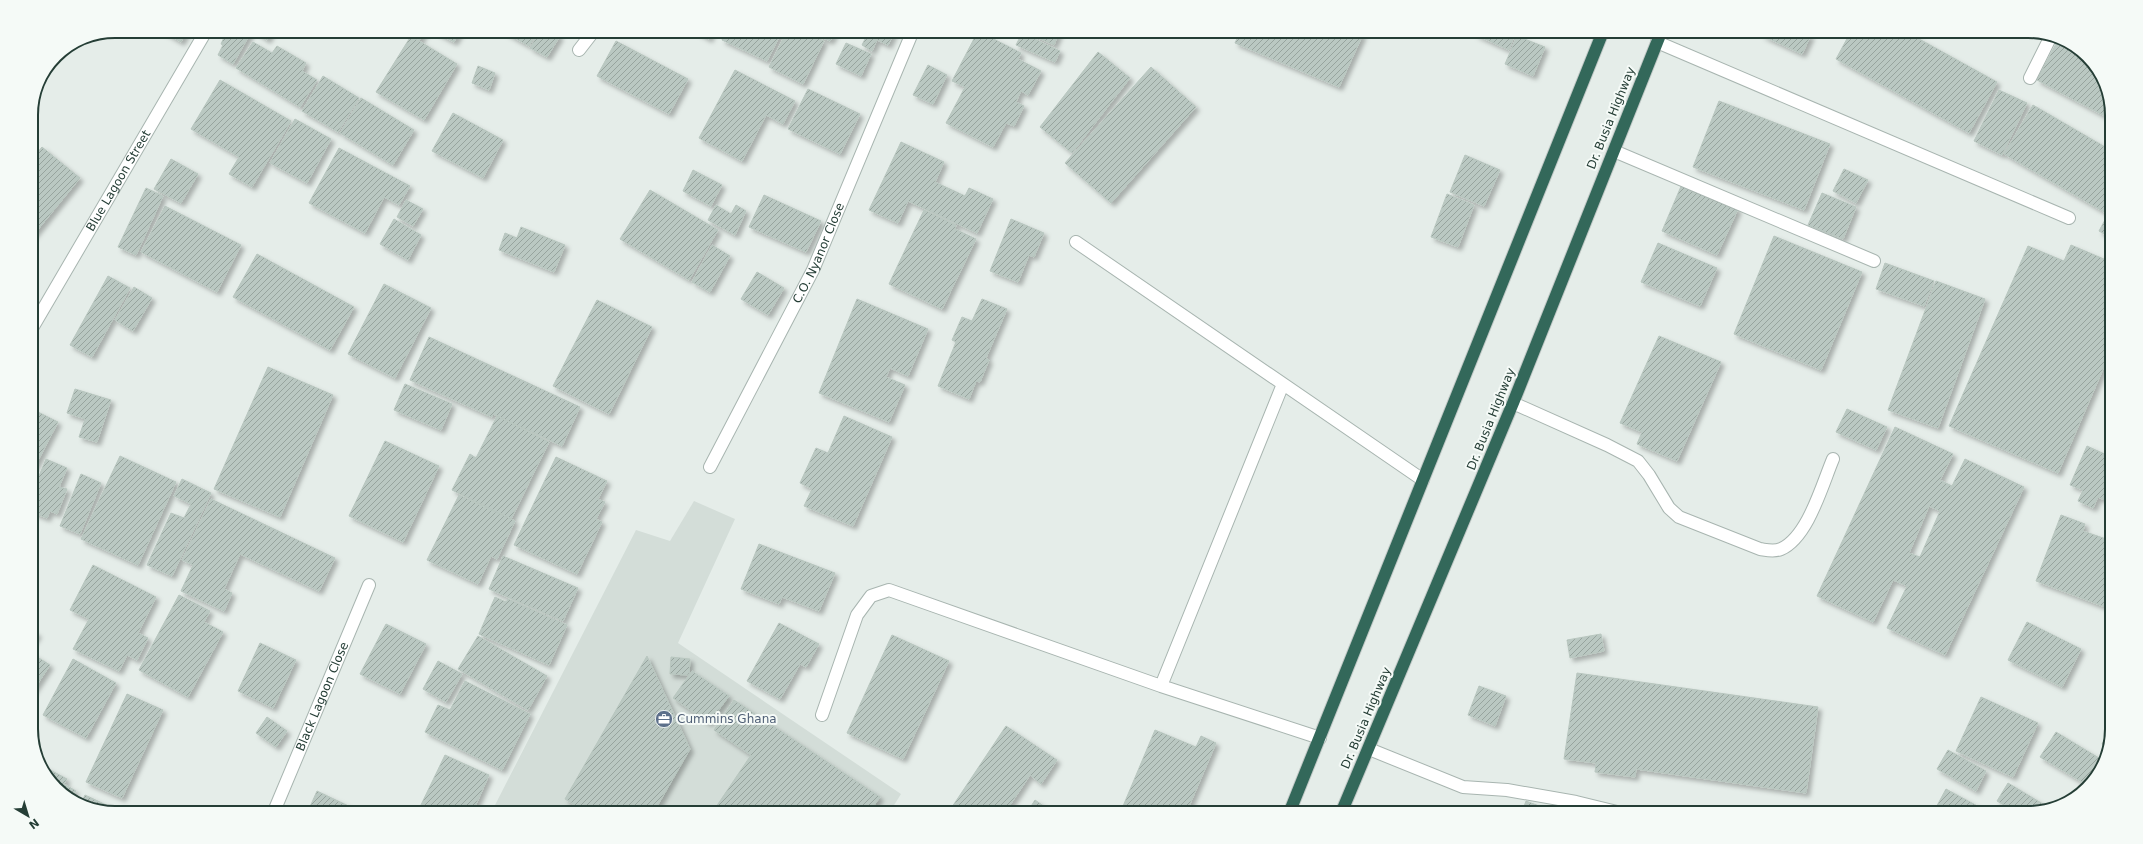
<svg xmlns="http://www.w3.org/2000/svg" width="2143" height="844" font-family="'DejaVu Sans',sans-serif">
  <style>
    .built { fill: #d3ddd8 }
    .building { fill: url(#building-hatch); stroke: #b8c6bf; fill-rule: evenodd; filter: url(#shadow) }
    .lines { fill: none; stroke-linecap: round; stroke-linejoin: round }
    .lane-casing { stroke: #a8b5b0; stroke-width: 14 }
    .street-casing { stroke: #a8b5b0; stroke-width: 14 }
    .highway-casing { stroke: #c2c9c7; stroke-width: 14 }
    .lane { stroke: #fff; stroke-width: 12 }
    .street { stroke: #fff; stroke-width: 12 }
    .highway { stroke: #33685a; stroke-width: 12 }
    .labels { text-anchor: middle; stroke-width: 4; stroke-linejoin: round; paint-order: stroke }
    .street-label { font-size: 12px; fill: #253e36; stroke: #f5faf7 }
    .service-label { font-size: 12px; fill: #4e5e75; stroke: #f5faf7; text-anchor: start }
    .rim { fill: none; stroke: #253e36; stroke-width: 2 }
  </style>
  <defs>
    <pattern id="building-hatch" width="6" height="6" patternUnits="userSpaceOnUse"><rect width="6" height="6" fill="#bac8c2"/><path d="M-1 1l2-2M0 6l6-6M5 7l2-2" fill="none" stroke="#97a49e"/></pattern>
    <filter id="shadow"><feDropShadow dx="3.5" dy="3.5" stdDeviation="2" flood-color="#0004"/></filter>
  </defs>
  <rect width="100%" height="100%" fill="#e5ede9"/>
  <path class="built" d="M694,501L735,519L678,643L901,794L891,810L493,809L636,530L670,541Z"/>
  <path class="building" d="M162,31H187L181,42Z
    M227,31L251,32L233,64L218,55L223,45L221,44Z
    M254,31H272L267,40Z
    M405,32H425L420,40Z
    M435,32H460L454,42Z
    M504,32H537L529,46Z
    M539,32H554L560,36L547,57L530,48Z
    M696,32H712L709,39Z
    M725,32L781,33L767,61L722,40Z
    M786,33H806L824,41L803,84L769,67Z
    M812,33H835L830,41Z
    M868,33H894L888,45L877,40L872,51L862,45Z
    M977,33H982L1021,53L1018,59L1041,71L1028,95L1021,91L1016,102L1024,106L1014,126L1006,123L993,147L946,123L965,87L952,81Z
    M1022,33L1060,51L1055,62L1016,45Z
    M1027,33H1059L1054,45Z
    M1239,34H1363L1339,87L1235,43Z
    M1474,34H1510L1514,36L1509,50Z
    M1761,35H1811L1802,54Z
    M1849,35H1912L1997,82L1969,133L1836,59Z
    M411,36L457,64L424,120L376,92Z
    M1517,36L1545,47L1533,76L1505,64Z
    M2059,38L2095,64L2112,109V120L2037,80Z
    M616,41L688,79L669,114L597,76Z
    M253,42L272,53L277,46L306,63L302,71L317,80L300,107L236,68Z
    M846,43L871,54L861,76L836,64Z
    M1098,52L1130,78L1072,153L1040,127Z
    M928,65L947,75L933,104L913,95Z
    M478,66L495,73L489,90L472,83Z
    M1151,67L1196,107L1111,203L1065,163Z
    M735,70L795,101L783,124L766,115L742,161L699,138Z
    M323,76L359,98L338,132L302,111Z
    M220,80L291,121L252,187L229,174L239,157L191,129Z
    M808,89L860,114L840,154L788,129Z
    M1999,90L2027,103L2002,155L1974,141Z
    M361,98L414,130L393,165L340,133Z
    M1719,101L1830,144L1804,210L1693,167Z
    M2033,105L2112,151L2111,216L2004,154Z
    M453,113L503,140L483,178L432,151Z
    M295,119L331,139L307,183L270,163Z
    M901,142L944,162L935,182L965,196L969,188L993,199L977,233L908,201L898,223L869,210Z
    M42,147L80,178L31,238V160Z
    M339,148L410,186L399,205L384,197L365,233L309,203Z
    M1465,155L1500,170L1484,206L1450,192Z
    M171,159L198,174L181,203L154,189Z
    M1844,169L1868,180L1856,203L1833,191Z
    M693,170L722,185L711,206L683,191Z
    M1682,184L1738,209L1717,255L1662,231Z
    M146,188L163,196L136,255L118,247Z
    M650,190L718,230L689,280L620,239Z
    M1822,193L1856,207L1843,239L1808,225Z
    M1447,194L1474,205L1458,247L1431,237Z
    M764,195L821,221L806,252L749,227Z
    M406,200L423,209L413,226L397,217Z
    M716,205L731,214L736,205L746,211L735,235L708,220Z
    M165,206L241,245L217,292L141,252Z
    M924,210L956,225L955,229L976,239L942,309L889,284Z
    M2106,218L2111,221V238L2099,231Z
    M394,219L421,235L408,260L380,244Z
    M1011,219L1044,233L1034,257L1029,255L1018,282L990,271Z
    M521,227L565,245L554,272L499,250L505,233L517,238Z
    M1774,236L1862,272L1821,370L1734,334Z
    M1658,243L1717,268L1700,306L1641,282Z
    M712,245L730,256L710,292L692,282Z
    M2071,245L2111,262L2110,353L2058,473L1949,426L2028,246L2064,261Z
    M257,254L354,307L330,350L233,297Z
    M1885,263L1934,281L1924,306L1876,289Z
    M757,272L784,288L768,315L741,299Z
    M108,276L130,288L92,357L70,345Z
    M1936,281L1985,299L1938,428L1888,410Z
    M384,284L431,308L395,378L348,354Z
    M134,287L152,298L133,331L115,320Z
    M857,299L928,329L908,376L890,368L886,377L905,385L889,422L819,393Z
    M982,299L1007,309L986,358L989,360L980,382L976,381L969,399L938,386L956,342L952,340L962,317L972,321Z
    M597,300L652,327L609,414L553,386Z
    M1659,336L1721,362L1677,461L1637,444L1642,432L1620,423Z
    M429,337L580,407L562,446L493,414L492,417L410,380Z
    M268,367L333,395L280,517L214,489Z
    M405,384L452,404L441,430L394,410Z
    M75,389L111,400L97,442L79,437L85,419L67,413Z
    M1847,409L1887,427L1876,450L1836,432Z
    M36,411L58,422L32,472L31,421Z
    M497,416L549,442L511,519L452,490L470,454L476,458Z
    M844,416L892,437L853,526L804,506L812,489L800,483L816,448L828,453Z
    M1895,427L1953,454L1940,480L1952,486L1965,459L2024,487L1945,655L1887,628L1907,586L1893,580L1873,622L1817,596ZM1929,506L1940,511L1920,557L1909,553Z
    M385,441L439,466L403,542L349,516Z
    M2087,446L2109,456V502L2098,497L2093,508L2078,501L2083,490L2070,485Z
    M120,456L176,482L138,565L81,539Z
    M556,457L607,481L598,499L605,502L596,519L602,522L577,574L514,545Z
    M46,459L67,468L59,487L67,489L57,514L50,511L47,518L31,512V473L39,476Z
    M81,474L101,483L80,534L60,526Z
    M182,479L211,493L172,576L147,565L171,513L184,518L191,504L174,496Z
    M459,495L515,521L497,559L491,556L478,584L427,560Z
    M211,499L335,558L319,591L240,554L224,589L232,593L224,611L181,591L193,565L182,560Z
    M2061,515L2085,524L2083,531L2109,540L2108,608L2036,581Z
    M759,544L835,573L819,611L782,597L779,604L741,589Z
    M503,556L578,588L563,621L489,589Z
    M93,565L156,597L138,633L148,638L137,660L127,655L119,671L73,649L89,619L70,610Z
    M179,595L210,611L204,622L223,632L188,697L139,670Z
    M495,597L506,602L508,599L567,625L549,665L479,634Z
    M2027,622L2081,649L2062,687L2008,660Z
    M779,623L819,644L806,667L800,664L780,699L747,681Z
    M386,624L426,644L400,694L360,674Z
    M31,630L38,634L31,644Z
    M1601,634L1604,651L1570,658L1567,640Z
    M892,635L949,661L903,759L847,733Z
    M478,636L547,676L528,710L458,669Z
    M260,643L296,660L273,708L238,691Z
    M31,653L50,665L31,694Z
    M647,656L690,749L655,810H583L565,799Z
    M671,657L690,659L689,675L670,674Z
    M73,659L116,683L86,738L43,715Z
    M438,661L462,674L446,702L423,689Z
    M692,671L729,696L709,723L673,698Z
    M1577,673L1818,707L1806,793L1636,769L1635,777L1595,772L1596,763L1564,759Z
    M465,681L530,714L502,770L425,732L438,705L450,710Z
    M1479,686L1506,696L1495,726L1468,715Z
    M127,694L163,710L122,798L86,782Z
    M1981,697L2038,723L2013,777L1956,751Z
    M734,700L880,797L871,810H714L751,755L714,730Z
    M267,717L287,731L276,747L256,733Z
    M1006,726L1057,760L1041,784L1030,775L1006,811L950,810Z
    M1155,730L1196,747L1201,736L1216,743L1187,811H1121Z
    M2056,732L2104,761L2087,785L2040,757Z
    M2108,733V746L2102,744Z
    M1948,750L1986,771L1976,791L1937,769Z
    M445,755L489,775L474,809H419Z
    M43,766L67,779L64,784L76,791L72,797L48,780Z
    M2008,783L2043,804L2041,809L2028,813H2017L1997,801Z
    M1946,789L1983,809L1981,813H1933Z
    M317,791L355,809H309Z
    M85,795L115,809L88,808L81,803Z
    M1035,800L1051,811H1028Z
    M1526,801L1555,812H1522Z"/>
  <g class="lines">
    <defs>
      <path id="lane" d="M1657,42L2069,218
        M579,50L593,32
        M1614,151L1874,261
        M1076,242L1423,480
        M1513,403L1607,445L1638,461L1649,475L1669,508L1679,517L1760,549C1767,550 1774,552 1781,549C1808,537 1822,485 1833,459
        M1161,686L1283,384
        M822,715L857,615L871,596L889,590L1161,686L1320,738
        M1369,749L1463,787L1507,790L1576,802L1617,812"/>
      <g id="street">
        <path d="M2030,78L2051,36"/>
        <path id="s1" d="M31,330L206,31"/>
        <path id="s2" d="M710,467L813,270L912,33"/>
        <path id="s3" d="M275,809L369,585"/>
      </g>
      <path id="highway" d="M1290,811L1602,34
        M1342,811L1513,403L1660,35"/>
    </defs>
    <use href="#lane" class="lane-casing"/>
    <use href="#street" class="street-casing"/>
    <use href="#highway" class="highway-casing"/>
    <use href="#lane" class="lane"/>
    <use href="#street" class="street"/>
    <use href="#highway" class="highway"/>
  </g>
  <defs>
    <symbol id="office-disc" viewBox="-11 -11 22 22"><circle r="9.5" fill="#5c6f8a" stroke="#f5faf7"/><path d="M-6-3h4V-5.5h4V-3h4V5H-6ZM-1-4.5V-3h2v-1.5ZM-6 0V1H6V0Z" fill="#fff"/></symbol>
  </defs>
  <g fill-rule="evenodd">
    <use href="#office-disc" x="654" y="709" width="20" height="20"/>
  </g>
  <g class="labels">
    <g class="street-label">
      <text transform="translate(1611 118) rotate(-68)" y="4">Dr. Busia Highway</text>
      <text dy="4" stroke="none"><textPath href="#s1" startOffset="173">Blue Lagoon Street</textPath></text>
      <text dy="4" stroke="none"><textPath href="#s2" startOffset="240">C.O. Nyanor Close</textPath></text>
      <text transform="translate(1491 419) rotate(-68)" y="4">Dr. Busia Highway</text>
      <text dy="4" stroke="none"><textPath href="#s3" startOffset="122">Black Lagoon Close</textPath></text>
      <text transform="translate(1366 718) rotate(-67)" y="4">Dr. Busia Highway</text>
    </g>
    <g class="service-label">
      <text x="677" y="723">Cummins Ghana</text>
    </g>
  </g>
  <path d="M0 0H2143V844H0ZM115 38H2028A77 77 0 0 1 2105 115V729A77 77 0 0 1 2028 806H115A77 77 0 0 1 38 729V115A77 77 0 0 1 115 38Z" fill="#f5faf7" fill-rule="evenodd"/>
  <path class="rim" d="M115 38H2028A77 77 0 0 1 2105 115V729A77 77 0 0 1 2028 806H115A77 77 0 0 1 38 729V115A77 77 0 0 1 115 38Z"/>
  <g transform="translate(28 816) rotate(142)" stroke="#f5faf7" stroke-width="3" paint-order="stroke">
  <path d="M0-3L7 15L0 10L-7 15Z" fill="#253e36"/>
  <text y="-6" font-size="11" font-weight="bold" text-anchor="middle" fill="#253e36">N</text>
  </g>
</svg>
